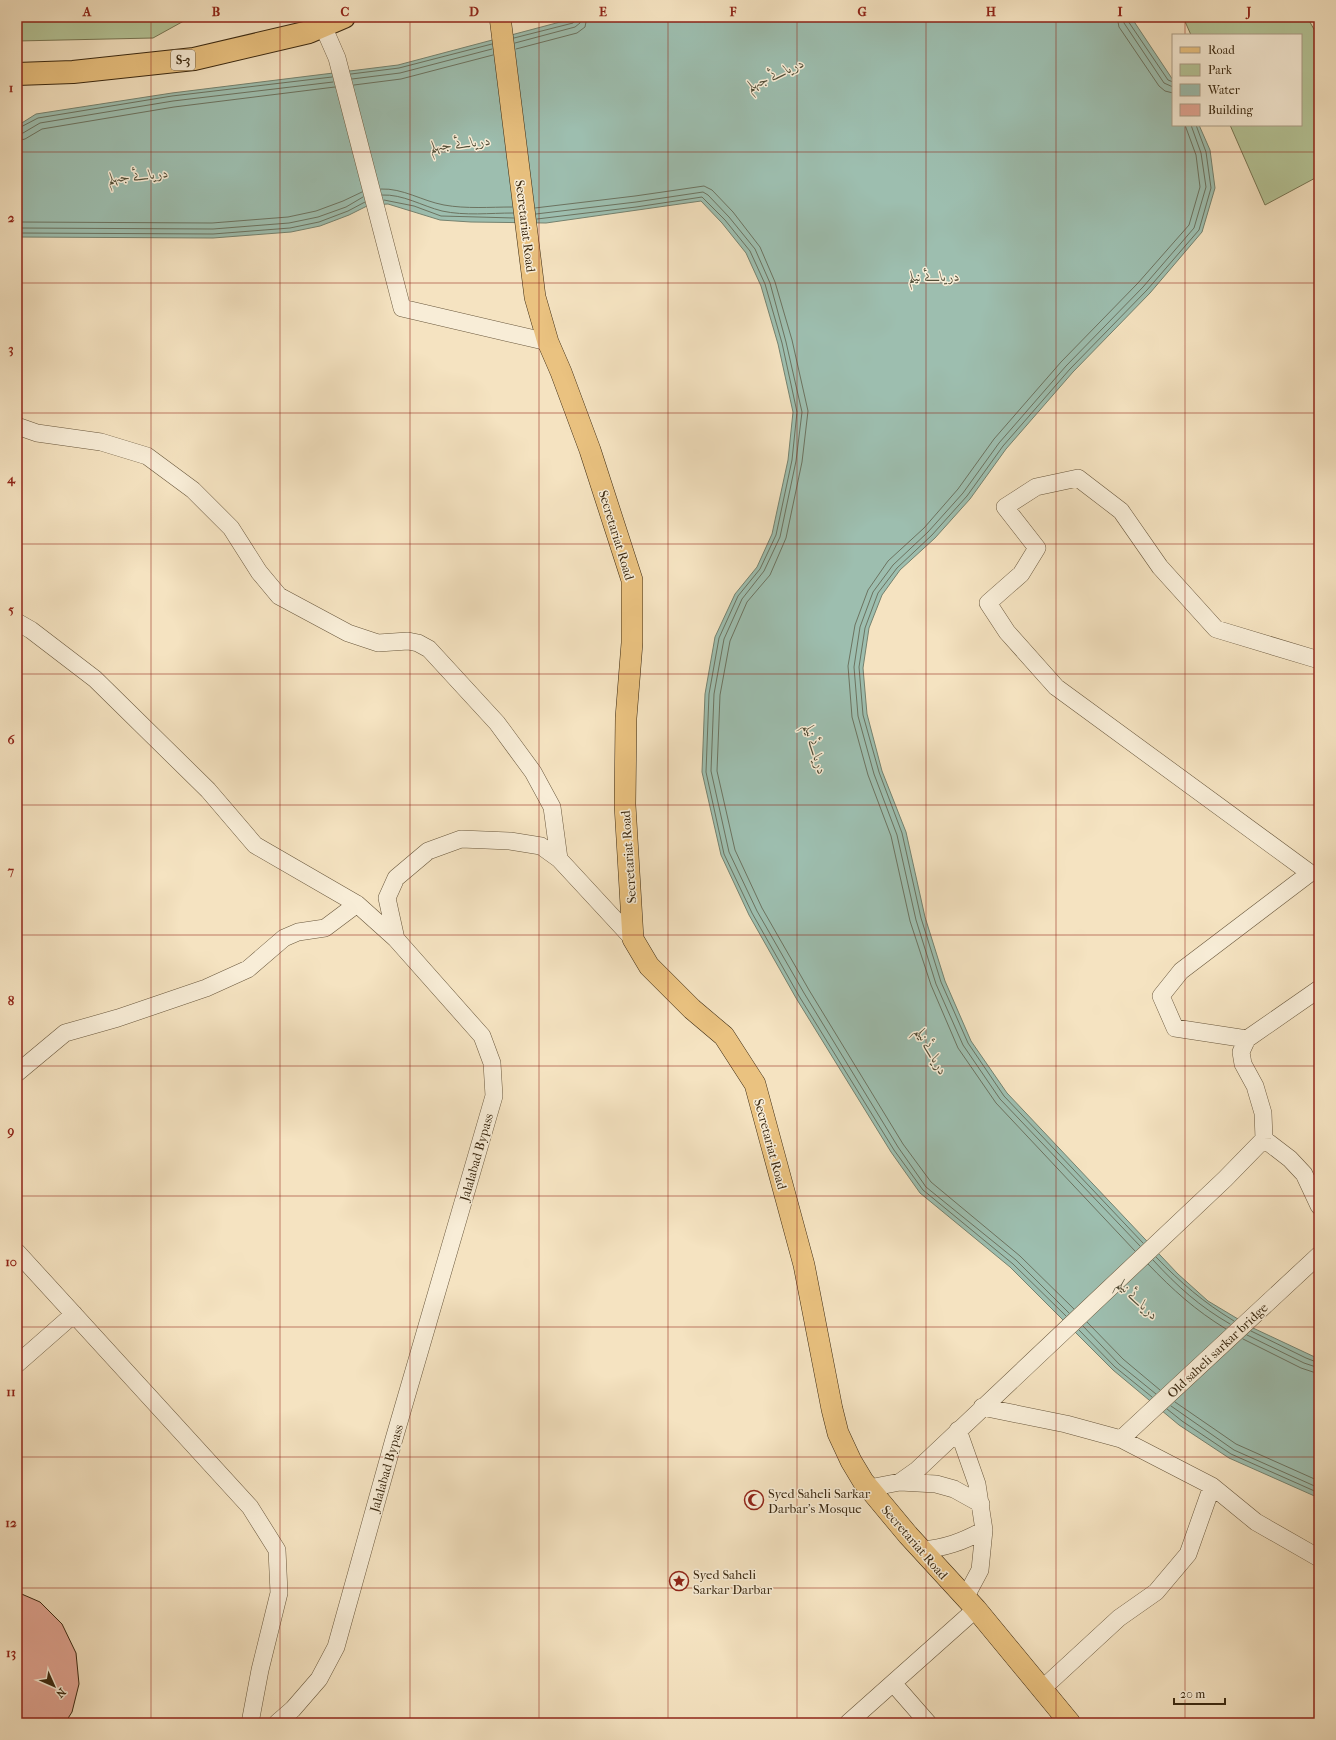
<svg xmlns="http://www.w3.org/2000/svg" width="1336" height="1740" font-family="'IM FELL French Canon',Amiri,serif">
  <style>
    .green { fill: #b5c598; stroke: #787654 }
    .water { fill: #9dbeaf; stroke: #75826f }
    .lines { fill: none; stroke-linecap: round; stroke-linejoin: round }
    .shore { stroke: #6c7360; stroke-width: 1 }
    .building { fill: #e3a694; stroke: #3a2810 }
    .minor-casing { stroke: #69573c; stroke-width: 18 }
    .major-casing { stroke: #3a2810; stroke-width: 22 }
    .highway-casing { stroke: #3a2810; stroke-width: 24 }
    .minor { stroke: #f8edd7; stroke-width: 17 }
    .major { stroke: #eac280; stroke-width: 21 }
    .highway { stroke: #eac280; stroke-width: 22 }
    .grid { fill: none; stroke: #8f2418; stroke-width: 1; stroke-opacity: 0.55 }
    .labels { text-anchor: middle; stroke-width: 3; stroke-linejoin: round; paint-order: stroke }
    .shield { fill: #f8edd7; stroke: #73634c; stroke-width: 1 }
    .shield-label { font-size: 12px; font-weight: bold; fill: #3a2810 }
    .street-label { font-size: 13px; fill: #3a2810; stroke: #f8edd7 }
    .poi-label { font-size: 13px; fill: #3a2810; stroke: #f8edd7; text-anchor: start }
    .water-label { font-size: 14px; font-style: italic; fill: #534e38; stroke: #f8edd7 }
    .neatline { fill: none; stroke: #8f2418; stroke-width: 1.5 }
    .grid-label { font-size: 13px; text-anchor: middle; font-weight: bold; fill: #8f2418 }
  </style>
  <rect width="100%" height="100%" fill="#f5e3c1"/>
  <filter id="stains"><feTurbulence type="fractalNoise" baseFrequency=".005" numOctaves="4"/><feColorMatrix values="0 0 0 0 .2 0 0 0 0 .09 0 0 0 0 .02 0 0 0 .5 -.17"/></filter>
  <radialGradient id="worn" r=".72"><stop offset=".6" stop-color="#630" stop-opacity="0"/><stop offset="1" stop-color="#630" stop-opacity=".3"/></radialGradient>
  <path class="green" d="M17,17H191L153,38L17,41Z
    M1183,17H1307L1319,38V176L1265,205L1230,125H1301V35H1191Z"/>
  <path class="water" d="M579,17H1131L1173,80V125H1199L1210,150L1215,188L1202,232L1150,293L1073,372L1006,449L970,499L935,538L900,570L882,595L869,628L863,668L867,714L882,771L906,832L925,917L945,981L971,1041L1007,1093L1178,1274L1208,1301L1253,1328L1319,1359V1498L1229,1458L1179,1425L1113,1370L1010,1267L920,1193L891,1152L796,998L749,915L721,855L702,772L705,694L715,637L735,594L757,567L772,534L788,460L793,412L778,344L761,286L746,253L722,223L701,201L546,223L471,222L440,220L388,204L369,205L349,215L320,226L291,232L213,238L17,237V126L36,114L172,93L398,65Z"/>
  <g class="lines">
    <path class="shore" d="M1117,17L1119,27L1159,86L1165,91L1173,93
      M1123,17L1124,23L1164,83L1173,87
      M1128,17V21L1168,80L1173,82
      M514,38L573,23L576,17
      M515,43L575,27L580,23L581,17
      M516,49L577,33L585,27L587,17
      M351,74L399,68L492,44
      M352,79L400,73L492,49
      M354,85L401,79L493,55
      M17,129L38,118L172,96L332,77
      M17,134L23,133L40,123L173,101L333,82
      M17,141L25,139L42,129L174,107L335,87
      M381,189C403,188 422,201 444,205C466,209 490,207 512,207
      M382,195C403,194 422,206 442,211C465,216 490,213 513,213
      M384,200L414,206L441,216L514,218
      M535,208L635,196L704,186L712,190L733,212L760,247L775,282L792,340L808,411L802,462L786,538L770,575L747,602L730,641L720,695L717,771L735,850L762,908L809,990L903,1144L931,1182L1020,1256L1074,1309
      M536,214L636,202L703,192L708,195L729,217L755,249L770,283L786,342L802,412L796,461L780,537L764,571L742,599L724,639L714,694L711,771L729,852L757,911L804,993L898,1147L926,1187L1016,1260L1069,1313
      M537,219L636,207L702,197L725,220L750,251L765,284L782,343L797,412L792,460L776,535L760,569L738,596L719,638L709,694L706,772L724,854L752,913L799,996L894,1150L923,1190L1013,1264L1066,1316
      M17,222L212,223L288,217L316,211L343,201L362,192
      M17,228L213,229L289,223L318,217L346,207L363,197
      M17,233L213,234L290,228L319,222L348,211L365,202
      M1143,1243L1004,1096L968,1043L941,982L921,918L902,833L879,772L863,715L859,667L865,628L878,593L897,568L932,535L967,496L1003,446L1070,369L1147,290L1199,230L1211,188L1206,152L1196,125
      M1140,1246L1000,1099L963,1045L936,984L916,920L897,835L874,774L858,716L854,667L860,627L873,592L893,565L928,532L963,493L999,443L1066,366L1143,287L1194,228L1206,187L1201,153L1191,125
      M1135,1251L996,1103L958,1048L931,985L910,921L891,836L868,775L852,717L848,666L855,625L868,590L888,561L924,528L958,489L994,439L1061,362L1138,283L1189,225L1200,187L1196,155L1185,125
      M1156,1257C1181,1283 1203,1302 1234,1321
      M1153,1260C1178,1287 1199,1306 1230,1324
      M1148,1264C1173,1290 1195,1310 1226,1329
      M1087,1322L1123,1359L1160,1390
      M1083,1326L1119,1364L1156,1394
      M1079,1330L1115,1367L1152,1397
      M1251,1331L1306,1358L1319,1363
      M1247,1335L1304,1363L1319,1368
      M1243,1339L1301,1368L1319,1374
      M1175,1402L1236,1444L1319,1481
      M1171,1406L1234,1450L1319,1488
      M1167,1409L1182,1421L1231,1454L1319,1493"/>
  </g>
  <path class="building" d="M17,1592L40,1602L62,1624L76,1653L79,1684L72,1712L65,1723H17Z"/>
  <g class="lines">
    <defs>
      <path id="minor" d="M323,26L337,58L402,308L548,342
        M17,426L37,433L101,442L147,456L193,490L231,528L259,572L279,596L348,633L378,643L408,641L418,643L429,649L497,723L533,772L552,807L559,859
        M17,622L31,630L95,679L208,790L255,845L357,904L396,939
        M1319,989L1247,1039L1241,1052L1243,1064L1255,1086L1263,1113L1264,1139L1290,1159L1304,1174L1319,1206
        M1247,1039L1175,1028L1161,996L1181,971L1310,873L1056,687L1007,632L988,603L1021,574L1037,548L1005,507L1036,487L1078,478L1121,511L1160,567L1216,629L1319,660
        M17,1073L65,1033L118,1018L206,988L248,969L284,938L298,932L325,928L357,904
        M17,1252L250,1507L277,1550L279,1593L260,1670L250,1723
        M17,1364L74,1314
        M982,1407L1066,1424L1121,1439L1319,1255
        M958,1430L977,1484L984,1530L980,1570L965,1598
        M1121,1439L1212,1486L1256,1522L1319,1558
        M900,1482L936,1484L954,1489L981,1504
        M869,1488L900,1482L917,1470L1225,1179L1264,1139
        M921,1550C945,1548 962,1542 984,1530
        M893,1683L928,1723
        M1042,1689L1119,1618L1156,1592L1188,1554L1212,1486
        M277,1723L293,1709L319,1679L336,1647L394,1439L494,1096L492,1063L482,1036L396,939L387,898L396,878L428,851L461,839L510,841L541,846L559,859L633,939
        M848,1723L976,1609"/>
      <path id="major" d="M500,17L535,297L548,342L561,372L590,450L632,580V643L626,718L625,805L633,939L649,966L692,1009L724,1036L755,1084L804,1265L832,1409L838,1433L851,1461L863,1481L908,1535L976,1609L1070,1723"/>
      <path id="highway" d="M17,74L73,72L194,59L309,32L344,17"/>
    </defs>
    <use href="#minor" class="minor-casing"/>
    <use href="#major" class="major-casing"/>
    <use href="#highway" class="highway-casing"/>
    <use href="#minor" class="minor"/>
    <use href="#major" class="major"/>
    <use href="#highway" class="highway"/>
  </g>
  <path class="grid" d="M151,17V1723M280,17V1723M410,17V1723M539,17V1723M668,17V1723M797,17V1723M926,17V1723M1056,17V1723M1185,17V35M1185,125V1723M17,152H1319M17,283H1319M17,413H1319M17,544H1319M17,674H1319M17,805H1319M17,935H1319M17,1066H1319M17,1196H1319M17,1327H1319M17,1457H1319M17,1588H1319"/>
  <defs>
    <symbol id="mosque-ring" viewBox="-11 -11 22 22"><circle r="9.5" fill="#f8edd7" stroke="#8f2418" stroke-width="1.5"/><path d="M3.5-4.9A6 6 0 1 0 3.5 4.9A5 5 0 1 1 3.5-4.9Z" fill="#8f2418"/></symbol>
    <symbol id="sight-ring" viewBox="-11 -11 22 22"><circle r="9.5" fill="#f8edd7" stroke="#8f2418" stroke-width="1.5"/><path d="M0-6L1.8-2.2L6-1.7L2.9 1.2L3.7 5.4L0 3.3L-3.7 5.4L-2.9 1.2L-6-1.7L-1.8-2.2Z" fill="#8f2418"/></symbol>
  </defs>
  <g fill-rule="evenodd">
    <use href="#mosque-ring" x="743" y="1489" width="22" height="22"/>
    <use href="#sight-ring" x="668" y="1570" width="22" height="22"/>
  </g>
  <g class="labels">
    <rect class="shield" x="171" y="50" width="24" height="20" rx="3"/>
    <g class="shield-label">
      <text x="183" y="64">S-3</text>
    </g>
    <g class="street-label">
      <text transform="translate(526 226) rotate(83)" y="5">Secretariat Road</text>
      <text transform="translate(617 535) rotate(73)" y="5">Secretariat Road</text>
      <text transform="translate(628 857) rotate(-94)" y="5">Secretariat Road</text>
      <text transform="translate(771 1144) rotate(75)" y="5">Secretariat Road</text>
      <text transform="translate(476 1157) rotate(-74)" y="5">Jalalabad Bypass</text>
      <text transform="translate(1217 1350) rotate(-43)" y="5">Old saheli sarkar bridge</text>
      <text transform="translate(386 1468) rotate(-74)" y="5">Jalalabad Bypass</text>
      <text transform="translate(915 1542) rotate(49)" y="5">Secretariat Road</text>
    </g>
    <g class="poi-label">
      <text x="768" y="1498">Syed Saheli Sarkar<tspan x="768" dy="15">Darbar's Mosque</tspan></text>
      <text x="693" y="1579">Syed Saheli<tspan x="693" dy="15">Sarkar Darbar</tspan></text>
    </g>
    <g class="water-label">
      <text transform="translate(775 74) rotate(-24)" y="5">دریائے جہلم</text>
      <text transform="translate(460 143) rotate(-6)" y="5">دریائے جہلم</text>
      <text transform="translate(138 175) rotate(-5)" y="5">دریائے جہلم</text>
      <text x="934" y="281">دریائے نیلم</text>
      <text transform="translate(816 749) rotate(74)" y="5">دریائے نیلم</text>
      <text transform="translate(932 1051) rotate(61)" y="5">دریائے نیلم</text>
      <text transform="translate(1138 1299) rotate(44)" y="5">دریائے نیلم</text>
    </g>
  </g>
  <rect width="1336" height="1740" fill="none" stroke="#f5e3c1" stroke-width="44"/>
  <rect x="1172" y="34" width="130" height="92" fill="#f8edd7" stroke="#ac9e87"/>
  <rect x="1180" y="47" width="20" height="6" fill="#eac280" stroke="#ac9e87"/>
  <text x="1208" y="54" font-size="12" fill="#3a2810">Road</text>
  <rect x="1180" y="64" width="20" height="12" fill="#b5c598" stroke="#ac9e87"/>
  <text x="1208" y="74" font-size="12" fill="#3a2810">Park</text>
  <rect x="1180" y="84" width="20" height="12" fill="#9dbeaf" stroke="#ac9e87"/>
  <text x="1208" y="94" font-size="12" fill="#3a2810">Water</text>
  <rect x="1180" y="104" width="20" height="12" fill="#e3a694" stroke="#ac9e87"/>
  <text x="1208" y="114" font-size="12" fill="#3a2810">Building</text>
  <g transform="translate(54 1686) rotate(135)" stroke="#f8edd7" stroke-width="3" paint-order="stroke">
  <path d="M0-3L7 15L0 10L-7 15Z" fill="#3a2810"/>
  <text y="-6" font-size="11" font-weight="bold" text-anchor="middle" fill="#3a2810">N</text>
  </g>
  <path d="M1174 1698v6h51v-6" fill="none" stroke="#3a2810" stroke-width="2"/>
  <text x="1180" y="1698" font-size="12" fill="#3a2810" stroke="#f8edd7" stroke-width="3" paint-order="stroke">20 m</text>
  <rect x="22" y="22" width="1292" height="1696" class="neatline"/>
  <g class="grid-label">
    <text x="87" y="16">A</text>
    <text x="216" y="16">B</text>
    <text x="345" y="16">C</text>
    <text x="474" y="16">D</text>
    <text x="603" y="16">E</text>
    <text x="733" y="16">F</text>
    <text x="862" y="16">G</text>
    <text x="991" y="16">H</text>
    <text x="1120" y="16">I</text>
    <text x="1249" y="16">J</text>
    <text x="11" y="92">1</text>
    <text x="11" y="222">2</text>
    <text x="11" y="353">3</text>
    <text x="11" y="483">4</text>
    <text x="11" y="614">5</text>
    <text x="11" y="744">6</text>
    <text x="11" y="875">7</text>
    <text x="11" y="1005">8</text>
    <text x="11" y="1135">9</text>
    <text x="11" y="1266">10</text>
    <text x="11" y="1396">11</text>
    <text x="11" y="1527">12</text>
    <text x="11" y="1657">13</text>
  </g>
  <rect width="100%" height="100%" filter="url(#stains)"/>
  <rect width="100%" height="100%" fill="url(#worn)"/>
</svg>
